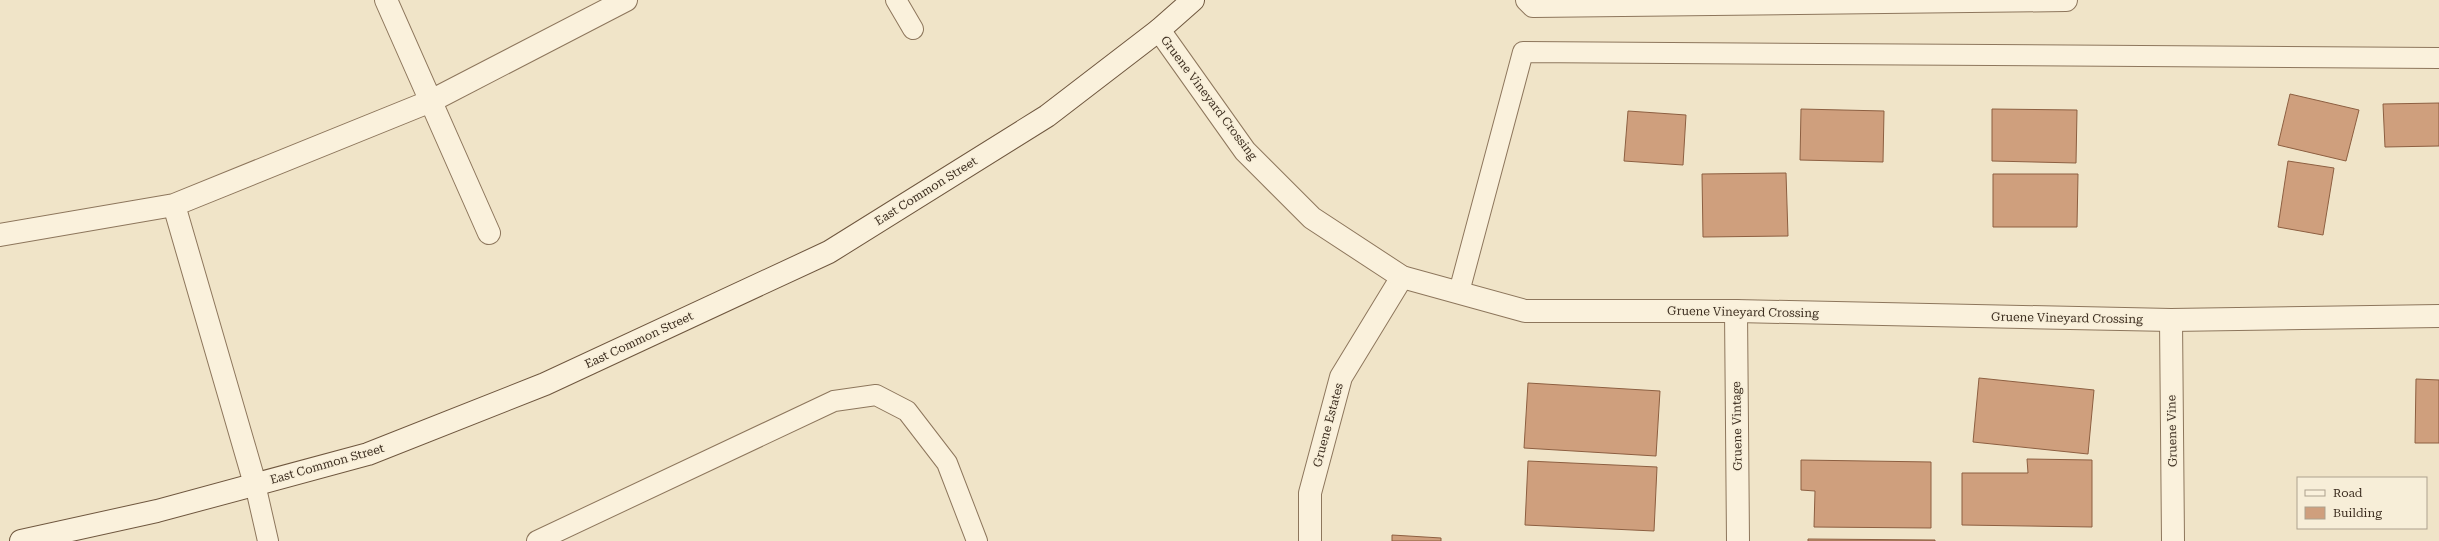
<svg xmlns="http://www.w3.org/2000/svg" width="2439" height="541" font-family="'Roboto Serif',serif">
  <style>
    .building { fill: #cf9f7d; stroke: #8d5f41 }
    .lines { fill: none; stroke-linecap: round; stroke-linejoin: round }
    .service-casing { stroke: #8d765c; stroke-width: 22 }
    .minor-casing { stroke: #8d765c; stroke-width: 24 }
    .tertiary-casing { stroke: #8d765c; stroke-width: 24 }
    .secondary-casing { stroke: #6f573f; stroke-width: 24 }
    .service { stroke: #faf1dc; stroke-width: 20 }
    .minor { stroke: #faf1dc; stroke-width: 22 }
    .tertiary { stroke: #faf1dc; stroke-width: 22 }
    .secondary { stroke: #faf1dc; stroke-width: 22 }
    .labels { text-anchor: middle; stroke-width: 3; stroke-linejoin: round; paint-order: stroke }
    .street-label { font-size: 12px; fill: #3d2e20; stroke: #f7eed8 }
  </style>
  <rect width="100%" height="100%" fill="#f0e4c8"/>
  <path class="building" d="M2290,94L2359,110L2346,161L2278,145Z
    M2439,103V146L2385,147L2383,104Z
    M1801,109L1884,111L1883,162L1800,160Z
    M1992,109L2077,110L2076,163L1992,161Z
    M1628,111L1686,115L1683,165L1624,161Z
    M2288,161L2334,168L2323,235L2278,227Z
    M1786,173L1788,236L1703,237L1702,174Z
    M1993,174H2078L2077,227H1993Z
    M1979,378L2094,390L2088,454L1973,442Z
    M2416,379L2439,380V443H2415Z
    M1528,383L1660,391L1656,456L1524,448Z
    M2027,459L2092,460V527L1962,525V473H2028Z
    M1801,460L1931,462V528L1814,527L1815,491L1801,490Z
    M1528,461L1657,467L1654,531L1525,525Z
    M1392,535L1441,538V541H1392Z
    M1808,539L1935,540V541H1808Z"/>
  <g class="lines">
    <defs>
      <path id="service" d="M896,0L913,29
        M1459,292L1523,52L2439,58
        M255,484L268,541
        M537,541L834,401L876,395L907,411L947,463L977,541"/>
      <path id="minor" d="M386,0L489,233
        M1527,0L1533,6L2066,0
        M174,205L431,101L626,0
        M0,235L174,205L255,484
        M1736,311L1738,541
        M2171,320L2173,541
        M1310,541V493L1341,377L1402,277"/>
      <path id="tertiary" d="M1159,30L1245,151L1312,218L1402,277L1525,311H1736L2171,320L2439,316"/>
      <path id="secondary" d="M21,541L157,511L368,454L545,384L829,252L1047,116L1159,30L1193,0"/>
    </defs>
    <use href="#service" class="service-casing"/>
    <use href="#minor" class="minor-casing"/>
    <use href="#tertiary" class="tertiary-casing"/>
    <use href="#secondary" class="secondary-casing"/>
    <use href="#service" class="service"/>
    <use href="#minor" class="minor"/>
    <use href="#tertiary" class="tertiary"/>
    <use href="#secondary" class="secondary"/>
  </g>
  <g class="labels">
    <g class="street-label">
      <text transform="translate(1209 98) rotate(53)" y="4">Gruene Vineyard Crossing</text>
      <text transform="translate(926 191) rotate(-32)" y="4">East Common Street</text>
      <text transform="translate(1743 312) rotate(1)" y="4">Gruene Vineyard Crossing</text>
      <text transform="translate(2067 318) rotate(1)" y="4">Gruene Vineyard Crossing</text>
      <text transform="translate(639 340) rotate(-25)" y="4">East Common Street</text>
      <text transform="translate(1328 425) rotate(-75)" y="4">Gruene Estates</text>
      <text transform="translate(1737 426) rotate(-91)" y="4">Gruene Vintage</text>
      <text transform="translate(2172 431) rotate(-91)" y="4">Gruene Vine</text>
      <text transform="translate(327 464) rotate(-16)" y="4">East Common Street</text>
    </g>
  </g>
  <rect x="2297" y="477" width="130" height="52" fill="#f7eed8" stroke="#ada18e"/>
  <rect x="2305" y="490" width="20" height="6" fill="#faf1dc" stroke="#ada18e"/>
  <text x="2333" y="497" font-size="12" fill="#3d2e20">Road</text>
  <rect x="2305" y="507" width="20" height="12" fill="#cf9f7d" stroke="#ada18e"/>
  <text x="2333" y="517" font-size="12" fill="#3d2e20">Building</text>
</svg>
